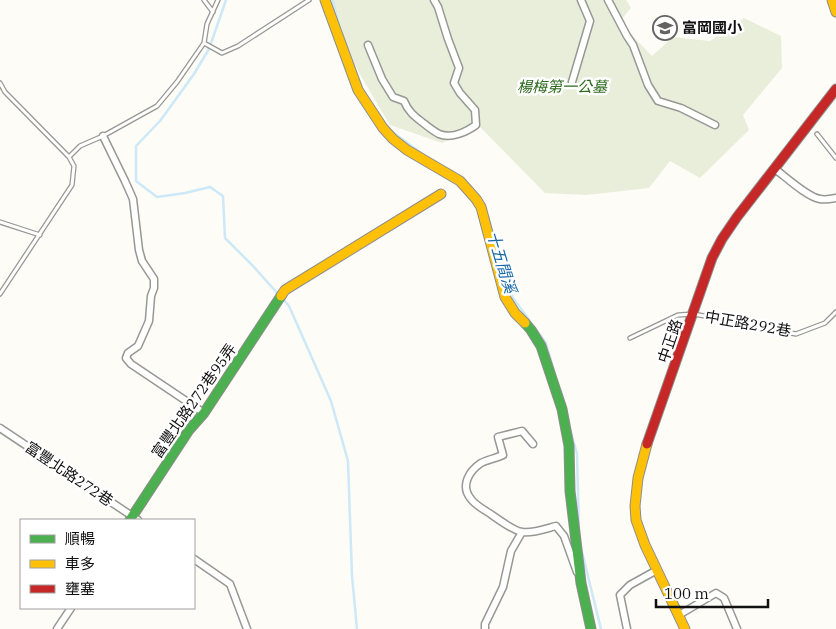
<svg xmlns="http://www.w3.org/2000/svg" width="836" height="629" font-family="'IBM Plex Serif','Noto Sans TC',serif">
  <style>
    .cemetery { fill: #e9eedb }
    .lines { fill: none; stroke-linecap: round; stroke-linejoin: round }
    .stream { stroke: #cde8f7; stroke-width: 2.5 }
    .lane-casing { stroke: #979795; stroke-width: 5.5 }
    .street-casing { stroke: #979795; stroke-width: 9 }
    .fast-casing { stroke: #8e8d8b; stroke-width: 11 }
    .slow-casing { stroke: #8e8d8b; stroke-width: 11 }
    .jam-casing { stroke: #8e8d8b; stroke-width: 11 }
    .lane { stroke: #fffffe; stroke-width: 3 }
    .street { stroke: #fffffe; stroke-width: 6 }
    .fast { stroke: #4caf50; stroke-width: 9 }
    .slow { stroke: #ffc107; stroke-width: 9 }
    .jam { stroke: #c62828; stroke-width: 9 }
    .labels { text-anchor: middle; stroke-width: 5; stroke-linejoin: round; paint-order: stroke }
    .poi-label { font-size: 15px; font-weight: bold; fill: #111; stroke: #fff; text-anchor: start }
    .park-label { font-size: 15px; font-style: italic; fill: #2f6b1f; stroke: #fff }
    .street-label { font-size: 15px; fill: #111; stroke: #fff }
    .water-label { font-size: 16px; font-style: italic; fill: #1768a6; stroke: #fff }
  </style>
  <rect width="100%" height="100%" fill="#fdfcf7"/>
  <path class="cemetery" d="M327,0H626L631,8L619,22L652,56L673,37L710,41L744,18L781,36L782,68L743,115L749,130L700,178L670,161L649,188L586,195L545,193L478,125L442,143L390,125C367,86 340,44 327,0Z"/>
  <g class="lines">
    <path class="stream" d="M226,0L209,49L194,74L160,121L136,146V181L157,197L185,193L210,187L223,196L225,238L253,266L279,295
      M333,0L338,23
      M354,68L364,93
      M391,131L421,153
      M488,217L513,298L546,343L555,375
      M283,299L289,306L331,401L348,461L352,576L357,629
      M570,429L577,454L579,532
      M581,548L601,629"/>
    <defs>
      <path id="lane" d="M204,0L213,12
        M204,43L222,53L238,46L309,0
        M0,83L5,92L69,157
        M817,134L836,158
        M0,222L40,235
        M0,294L72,185L74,166L69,157L80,146L103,136L157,106L177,82L204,43L207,24L218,0
        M630,338L678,315L694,314L796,334L825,323L836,312"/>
      <path id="street" d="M608,0L627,36L633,45L648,85L658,101L681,108L715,125
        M368,45L382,79L393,97L404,101C408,111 414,116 422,122C427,126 433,131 439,134C451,139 466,132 476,125L475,110L460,93L454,83L459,68L448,39L438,7L434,0
        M572,82L590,21L581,0
        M103,136L125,181L133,199L139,250L142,261L154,279V288L151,296L149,321L138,346L128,353L126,358L131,364L204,413
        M775,169C786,177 807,197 820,199C825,200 831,199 836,198
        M0,428L138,520
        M533,444L522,431L498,437L503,455C496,458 487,460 481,463C469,471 460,486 471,499C476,506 485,510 492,515C499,520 515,531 522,532C531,534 548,528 556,526L564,536L577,572
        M194,559L230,584L247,629
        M679,615L716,593L724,598L737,629
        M57,629L71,608
        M485,629V624L503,587L511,551L522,532
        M627,629L620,595L630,585L657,570"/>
      <path id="fast" d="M525,323L531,330L541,346L562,409L569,446L570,491L581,583L591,629
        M130,520L189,430L204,413L281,296"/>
      <path id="slow" d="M325,0L358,90L383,128L393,139L407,150L460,181L476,199L481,207L505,297L515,313L525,323
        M832,0L836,12
        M281,296L285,290L441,194
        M647,444L638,478L635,506L636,520L645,545L685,629"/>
      <path id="jam" d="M647,444L712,258L722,239L737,217L836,89"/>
    </defs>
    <use href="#lane" class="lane-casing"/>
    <use href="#street" class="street-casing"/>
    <use href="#fast" class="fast-casing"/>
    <use href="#slow" class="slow-casing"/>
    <use href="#jam" class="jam-casing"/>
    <use href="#lane" class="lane"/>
    <use href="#street" class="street"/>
    <use href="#fast" class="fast"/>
    <use href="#slow" class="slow"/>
    <use href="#jam" class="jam"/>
  </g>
  <defs>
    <symbol id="school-ring" viewBox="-11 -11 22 22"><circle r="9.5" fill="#fff" stroke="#646362" stroke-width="1.5"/><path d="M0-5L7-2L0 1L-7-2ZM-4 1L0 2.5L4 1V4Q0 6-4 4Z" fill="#646362"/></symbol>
  </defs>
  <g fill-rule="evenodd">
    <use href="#school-ring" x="651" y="14" width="28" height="28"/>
  </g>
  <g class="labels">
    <g class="poi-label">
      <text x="682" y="33">富岡國小</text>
    </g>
    <g class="park-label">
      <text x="562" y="92">楊梅第一公墓</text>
    </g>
    <g class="street-label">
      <text transform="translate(748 324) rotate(10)" y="5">中正路292巷</text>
      <text transform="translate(670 341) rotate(-71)" y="5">中正路</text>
      <text transform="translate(194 401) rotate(-55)" y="5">富豐北路272巷95弄</text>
      <text transform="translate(69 474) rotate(34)" y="5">富豐北路272巷</text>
    </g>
    <g class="water-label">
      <text transform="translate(502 262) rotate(73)" y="6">十五間溪</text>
    </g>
  </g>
  <rect x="20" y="519" width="175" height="90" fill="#ffffff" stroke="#a0a0a0"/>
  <rect x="30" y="535" width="25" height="8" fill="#4caf50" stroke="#a0a0a0"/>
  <text x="65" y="544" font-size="15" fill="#111111">順暢</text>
  <rect x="30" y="560" width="25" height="8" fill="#ffc107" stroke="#a0a0a0"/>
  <text x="65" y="569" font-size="15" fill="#111111">車多</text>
  <rect x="30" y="585" width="25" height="8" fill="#c62828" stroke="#a0a0a0"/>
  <text x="65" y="594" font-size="15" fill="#111111">壅塞</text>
  <path d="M656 599v8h112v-8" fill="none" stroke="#111111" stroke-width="2.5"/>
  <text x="664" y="599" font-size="15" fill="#111111" stroke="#ffffff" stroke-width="4" paint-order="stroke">100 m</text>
</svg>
